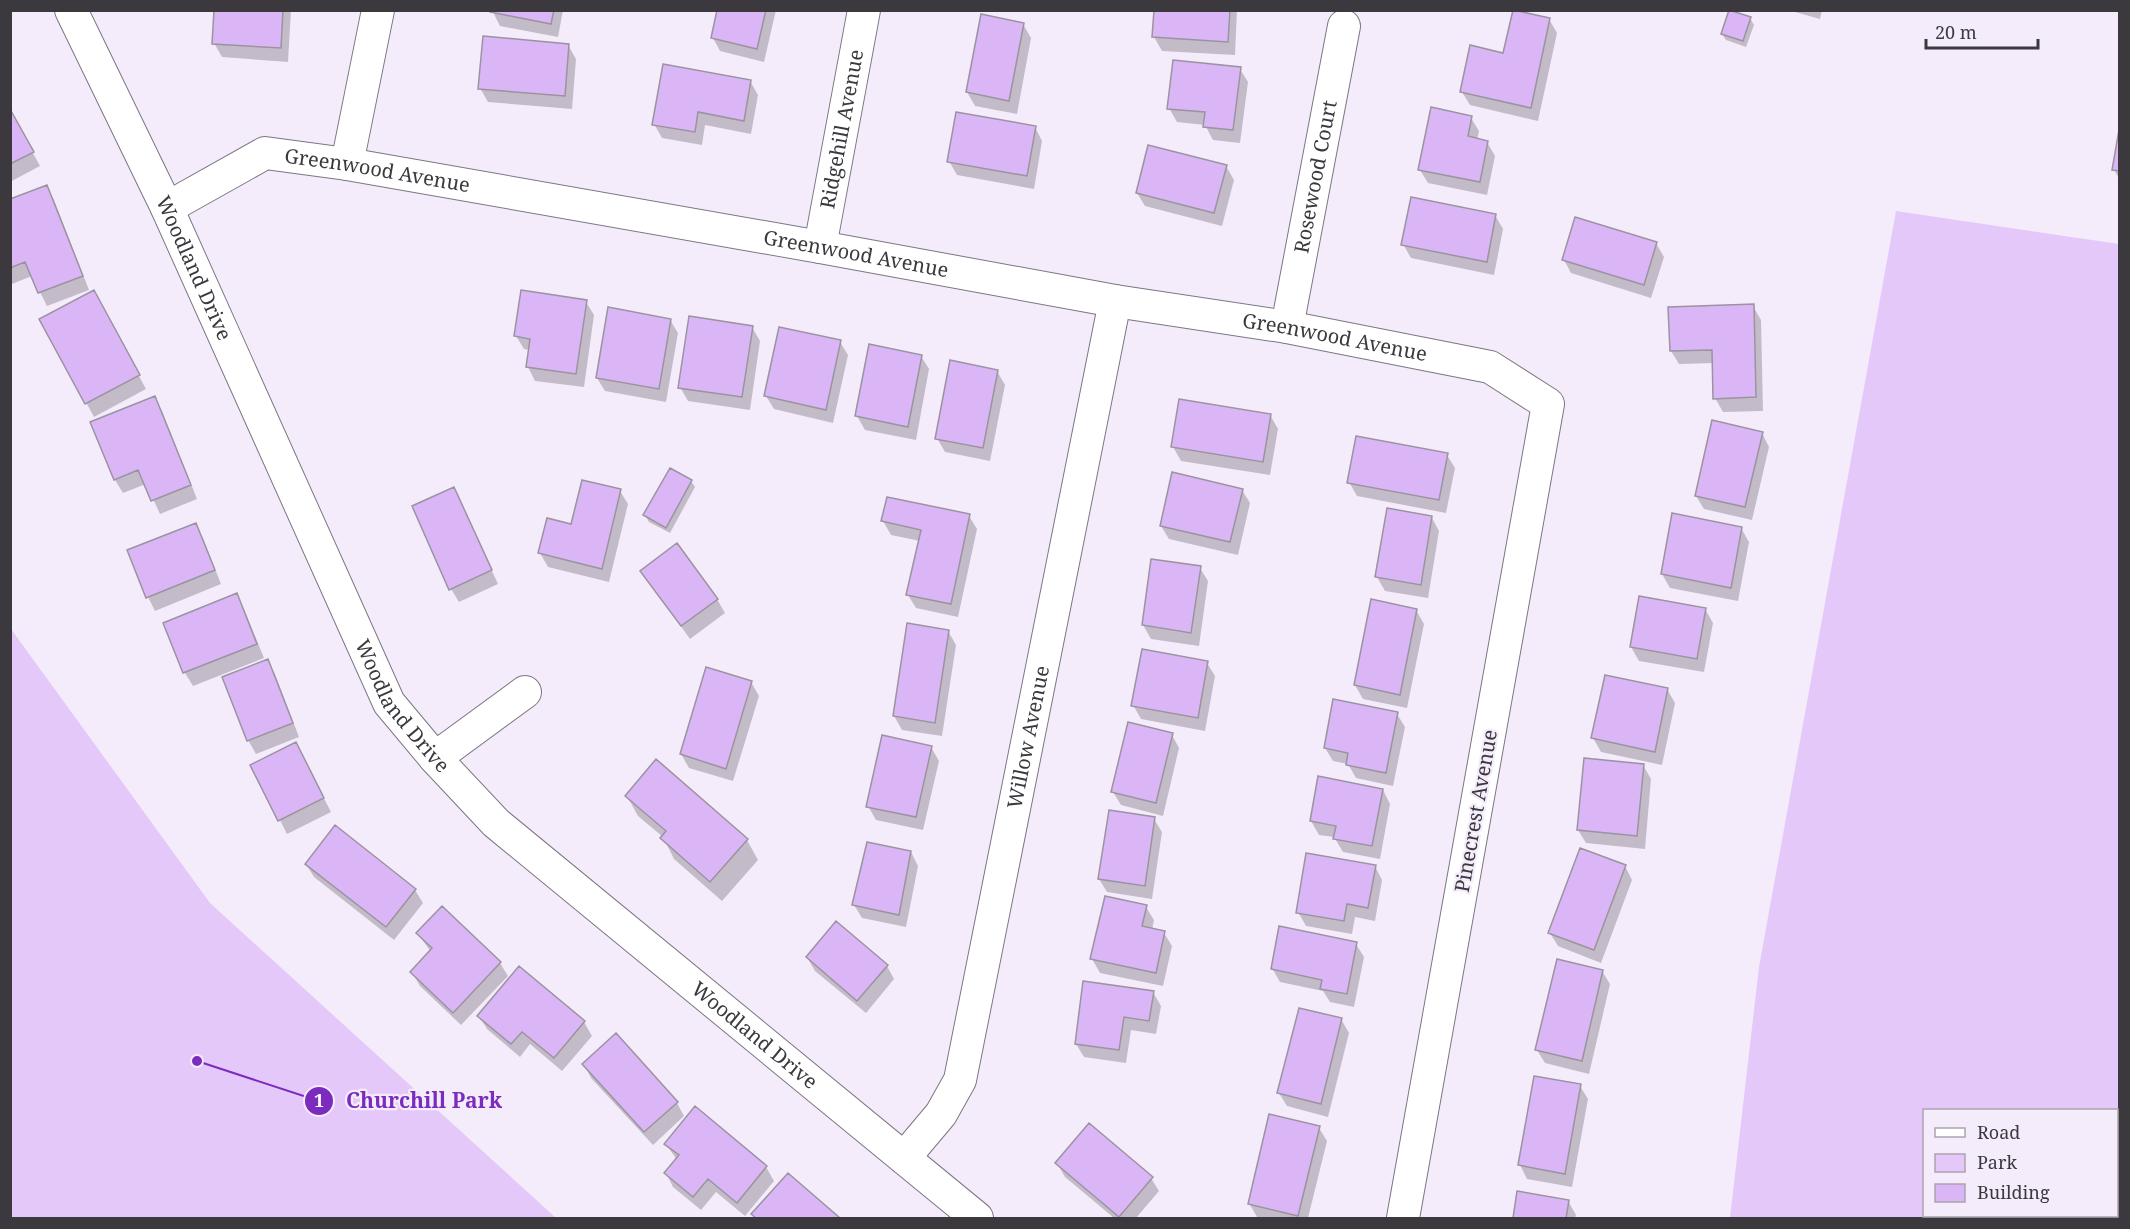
<svg xmlns="http://www.w3.org/2000/svg" width="2130" height="1229" font-family="'Noto Serif',serif">
  <style>
    .green { fill: #e4c8f9; fill-rule: evenodd }
    .shadow { fill: #0003 }
    .building { fill: #dbb6f7; stroke: #9a93a0; stroke-width: 1.5 }
    .lines { fill: none; stroke-linecap: round; stroke-linejoin: round }
    .street-casing { stroke: #7d7682; stroke-width: 34 }
    .street { stroke: #fff; stroke-width: 32 }
    .labels { text-anchor: middle; stroke-width: 4.5; stroke-linejoin: round; paint-order: stroke }
    .street-label { font-size: 20px; fill: #3b383e; stroke: #f4ecfa }
    .leader { fill: none; stroke: #7b2cbf; stroke-width: 2 }
    .callout-dot { fill: #7b2cbf; stroke: #f4ecfa; stroke-width: 2 }
    .mark-label { font-size: 18px; text-anchor: middle; font-weight: bold; fill: #fff }
    .callout-label { font-size: 21px; text-anchor: middle; font-weight: bold; fill: #7b2cbf; stroke: #f4ecfa; stroke-width: 4.5; stroke-linejoin: round; paint-order: stroke }
  </style>
  <rect width="100%" height="100%" fill="#f4ecfa"/>
  <path class="green" d="M1896,211L2119,244V1218H1730L1759,967ZM1924,1110H2116V1216H1924Z
    M11,629L210,903L556,1218H11Z"/>
  <path class="shadow" d="M216,10H291L288,62L222,57L214,43Z
    M492,10H563L558,37L500,26Z
    M719,10H776L764,62L720,51L713,38Z
    M1155,10H1237L1235,55L1162,51L1154,37Z
    M1788,10H1822L1820,19Z
    M1750,18L1754,25L1746,47L1726,40L1722,34Z
    M1549,19L1557,33L1538,121L1470,105L1462,92Z
    M1023,24L1031,38L1017,114L975,106L967,92Z
    M568,45L576,59L572,109L488,102L480,88Z
    M1240,69L1248,82L1240,143L1213,140L1205,125L1177,122L1169,108Z
    M750,81L758,95L751,134L705,125L702,145L662,138L654,124Z
    M10,111L40,166L10,182Z
    M1471,118L1479,131L1477,140L1487,142L1495,156L1487,195L1428,183L1420,170Z
    M1035,127L1042,141L1034,189L957,175L949,161Z
    M2120,134V180L2114,170Z
    M1226,166L1234,180L1222,226L1145,206L1137,193Z
    M46,187L54,200L89,290L47,306L32,276L12,284L10,280V201Z
    M1495,215L1503,229L1494,275L1411,258L1403,244Z
    M1656,243L1664,257L1651,298L1571,273L1564,260Z
    M586,302L594,315L584,387L535,381L528,367L530,350L524,349L516,336Z
    M101,305L146,389L94,417L41,320Z
    M1753,306L1761,320L1763,411L1723,412L1715,398L1714,363L1679,364L1671,351Z
    M670,320L678,333L666,402L605,391L597,378Z
    M752,327L760,341L750,410L688,401L680,387Z
    M840,342L848,355L833,423L774,409L766,396Z
    M921,356L929,369L916,440L865,430L857,416Z
    M997,371L1005,385L990,461L945,452L937,438Z
    M154,398L162,411L197,499L160,514L146,484L123,493L115,480Z
    M1270,415L1278,429L1270,475L1181,461L1173,447Z
    M1762,433L1769,447L1752,520L1704,509L1696,496Z
    M1447,455L1455,468L1446,513L1357,496L1349,482Z
    M691,481L695,487L670,533L649,522L645,515Z
    M454,489L498,584L459,602L451,589Z
    M1242,490L1250,503L1238,555L1169,539L1161,526Z
    M620,491L628,504L609,582L548,567L540,553Z
    M969,516L977,529L958,617L916,608L908,595L920,541L891,535L883,521Z
    M1432,518L1439,531L1428,598L1385,591L1377,577Z
    M195,525L203,538L221,584L155,611L148,597Z
    M1741,528L1749,542L1738,601L1670,588L1662,574Z
    M1200,568L1208,581L1199,646L1151,639L1143,625Z
    M642,571L717,599L725,613L690,639Z
    M236,595L244,609L264,658L193,686L185,673L165,624Z
    M1705,609L1713,623L1704,672L1639,661L1631,647Z
    M1416,610L1424,624L1407,708L1363,699L1355,685Z
    M948,631L956,645L942,736L902,730L894,716Z
    M267,661L275,674L299,737L256,754L248,740Z
    M1207,663L1215,676L1205,731L1141,719L1133,705Z
    M751,682L759,696L733,781L689,768L681,754Z
    M1667,689L1675,703L1662,765L1601,752L1593,738Z
    M1397,714L1405,727L1393,786L1356,778L1348,764L1333,761L1325,748Z
    M1172,735L1179,748L1163,816L1121,805L1113,792Z
    M296,744L331,812L287,834L252,765Z
    M931,747L939,761L923,830L876,820L868,806Z
    M1643,765L1651,779L1645,849L1586,843L1578,830Z
    M1383,790L1390,804L1380,859L1343,852L1334,837L1319,835L1311,821Z
    M627,796L747,840L758,860L722,901L674,859L663,837L638,816Z
    M1154,819L1162,832L1152,899L1107,892L1099,879Z
    M911,852L918,866L906,927L862,918L854,905Z
    M306,864L415,890L423,903L394,940L314,877Z
    M1375,866L1382,880L1375,921L1355,917L1352,934L1306,926L1298,912Z
    M1625,866L1632,880L1601,963L1558,946L1550,933Z
    M1146,907L1154,920L1152,930L1164,933L1172,946L1163,986L1100,973L1092,959Z
    M418,934L500,963L508,976L461,1025L420,986L412,972L431,952Z
    M1356,944L1364,957L1354,1007L1330,1002L1323,991L1280,982L1272,968Z
    M807,957L887,966L894,979L866,1013L815,971Z
    M520,968L584,1022L592,1036L562,1071L530,1044L520,1057L487,1029L479,1016Z
    M1602,971L1610,984L1589,1074L1545,1063L1537,1050Z
    M1153,992L1161,1006L1156,1034L1131,1030L1126,1063L1084,1057L1076,1044Z
    M1341,1019L1349,1033L1328,1117L1287,1106L1279,1093Z
    M584,1064L677,1103L684,1116L653,1145L591,1078Z
    M1580,1086L1588,1099L1572,1187L1527,1179L1520,1165Z
    M695,1109L766,1167L774,1181L745,1216L716,1192L701,1210L673,1187L666,1173L677,1160L666,1144Z
    M1319,1128L1327,1141L1308,1218L1257,1217L1249,1203Z
    M1057,1163L1151,1178L1159,1191L1136,1218H1114L1065,1177Z
    M788,1175L837,1218H755L753,1215Z
    M1518,1193L1568,1201L1576,1215L1575,1218H1514Z"/>
  <path class="building" d="M214,10H283L281,48L212,44Z
    M491,10H554L551,24L490,12Z
    M717,10H766L757,49L711,38Z
    M1154,10H1230L1228,42L1152,37Z
    M1513,10L1550,18L1531,108L1460,92L1470,45L1503,53Z
    M1729,10L1751,17L1743,41L1721,34Z
    M981,14L1024,23L1009,101L966,92Z
    M483,36L569,44L565,96L478,89Z
    M1173,60L1241,67L1233,130L1203,127L1205,112L1167,109Z
    M663,64L751,80L744,121L698,112L695,132L652,125Z
    M1431,107L1472,116L1468,136L1488,141L1480,182L1418,170Z
    M10,109L34,152L10,164Z
    M956,112L1036,126L1027,176L947,162Z
    M2120,124V171L2112,170Z
    M1148,145L1227,165L1214,213L1136,193Z
    M47,185L83,276L38,293L25,262L10,268V199Z
    M1411,197L1496,214L1487,262L1401,245Z
    M1575,217L1657,242L1644,285L1562,260Z
    M94,290L140,375L85,404L39,319Z
    M521,290L587,300L576,374L526,367L530,339L514,336Z
    M1754,304L1756,397L1713,399L1712,350L1670,351L1668,307Z
    M608,307L671,319L659,389L596,378Z
    M689,316L753,326L742,397L678,388Z
    M779,327L841,340L826,410L764,396Z
    M869,344L922,355L908,427L855,416Z
    M950,360L998,370L983,448L935,439Z
    M155,396L191,485L151,501L138,470L114,480L90,422Z
    M1179,399L1271,414L1263,462L1171,447Z
    M1712,420L1763,432L1745,507L1695,496Z
    M1356,436L1448,453L1439,500L1347,483Z
    M670,468L692,480L666,528L643,515Z
    M1172,472L1243,489L1230,542L1160,526Z
    M582,480L621,489L602,569L538,553L547,518L571,524Z
    M454,487L492,570L449,590L412,506Z
    M887,497L970,514L951,604L906,595L921,530L881,521Z
    M1387,508L1432,516L1421,585L1375,577Z
    M1672,513L1742,527L1731,588L1661,574Z
    M196,523L215,570L146,598L127,550Z
    M677,543L718,599L681,626L640,571Z
    M1151,559L1201,566L1191,633L1142,625Z
    M237,593L257,644L183,673L163,623Z
    M1639,596L1706,608L1697,659L1630,647Z
    M1371,599L1417,609L1400,695L1354,685Z
    M907,623L949,630L935,723L893,716Z
    M1142,649L1208,661L1198,718L1131,706Z
    M268,659L293,723L247,741L222,677Z
    M706,667L752,681L726,769L680,754Z
    M1605,675L1668,688L1655,752L1591,738Z
    M1333,699L1398,712L1386,773L1346,765L1348,753L1324,748Z
    M1128,722L1173,733L1156,803L1111,792Z
    M882,735L932,746L916,817L866,807Z
    M296,742L324,798L278,821L250,765Z
    M1584,758L1644,764L1637,836L1577,830Z
    M656,759L748,839L710,882L660,838L666,831L625,796Z
    M1318,776L1383,789L1372,846L1333,839L1336,826L1310,821Z
    M1109,810L1155,817L1145,886L1098,879Z
    M335,825L416,889L386,927L305,864Z
    M867,842L911,851L899,915L852,905Z
    M1580,848L1626,865L1594,950L1548,933Z
    M1306,853L1376,865L1368,908L1347,904L1344,921L1296,913Z
    M1105,896L1147,905L1142,926L1165,931L1156,973L1090,959Z
    M442,906L501,962L453,1013L410,972L432,948L416,933Z
    M836,921L888,965L857,1001L806,957Z
    M1279,926L1357,942L1347,994L1320,989L1322,980L1271,969Z
    M1557,959L1603,970L1582,1061L1535,1050Z
    M519,966L585,1021L554,1058L522,1032L511,1044L477,1016Z
    M1083,981L1154,991L1149,1021L1124,1017L1119,1050L1075,1044Z
    M1299,1008L1342,1018L1321,1104L1277,1093Z
    M616,1033L678,1102L644,1132L582,1064Z
    M1534,1076L1581,1084L1565,1174L1518,1165Z
    M695,1106L767,1166L737,1203L708,1179L693,1197L664,1173L679,1155L664,1144Z
    M1269,1114L1320,1126L1298,1216L1248,1204Z
    M1089,1123L1153,1177L1119,1217L1055,1163Z
    M788,1173L840,1218H756L751,1214Z
    M1517,1191L1569,1200L1566,1218H1513Z"/>
  <g class="lines">
    <defs>
      <g id="street">
        <path id="s1" d="M71,10L167,208L389,703L435,758L496,823L977,1218"/>
        <path d="M347,164L378,10"/>
        <path id="s2" d="M167,208L265,153L347,164L820,247L1115,301L1287,327L1490,367L1548,404L1403,1218"/>
        <path id="s3" d="M820,247L864,10"/>
        <path id="s4" d="M1287,327L1344,26"/>
        <path d="M435,758L525,692"/>
        <path id="s5" d="M904,1158L941,1114L960,1080L1115,301"/>
      </g>
    </defs>
    <use href="#street" class="street-casing"/>
    <use href="#street" class="street"/>
  </g>
  <g class="labels">
    <g class="street-label">
      <text dy="7" stroke="none"><textPath href="#s3" startOffset="120">Ridgehill Avenue</textPath></text>
      <text dy="7" stroke="none"><textPath href="#s2" startOffset="226">Greenwood Avenue</textPath></text>
      <text dy="7" stroke="none"><textPath href="#s4" startOffset="153">Rosewood Court</textPath></text>
      <text dy="7" stroke="none"><textPath href="#s2" startOffset="712">Greenwood Avenue</textPath></text>
      <text dy="7" stroke="none"><textPath href="#s1" startOffset="286">Woodland Drive</textPath></text>
      <text dy="7" stroke="none"><textPath href="#s2" startOffset="1198">Greenwood Avenue</textPath></text>
      <text dy="7" stroke="none"><textPath href="#s1" startOffset="772">Woodland Drive</textPath></text>
      <text dy="7" stroke="none"><textPath href="#s5" startOffset="446">Willow Avenue</textPath></text>
      <text transform="translate(1476 811) rotate(-80)" y="7">Pinecrest Avenue</text>
      <text dy="7" stroke="none"><textPath href="#s1" startOffset="1258">Woodland Drive</textPath></text>
    </g>
  </g>
  <path class="leader" d="M197 1061L319 1101"/>
  <g class="callout-dot">
    <circle cx="197" cy="1061" r="6"/>
    <circle cx="319" cy="1101" r="15"/>
  </g>
  <g class="mark-label">
    <text x="319" y="1107">1</text>
  </g>
  <g class="callout-label">
    <text x="424" y="1108">Churchill Park</text>
  </g>
  <rect width="2130" height="1229" fill="none" stroke="#3b383e" stroke-width="24"/>
  <rect x="1923" y="1109" width="195" height="108" fill="#f4ecfa" stroke="#aaa4af" stroke-width="1.5"/>
  <rect x="1935" y="1128" width="30" height="9" fill="#ffffff" stroke="#aaa4af" stroke-width="1.5"/>
  <text x="1977" y="1139" font-size="18" fill="#3b383e">Road</text>
  <rect x="1935" y="1154" width="30" height="18" fill="#e4c8f9" stroke="#aaa4af" stroke-width="1.5"/>
  <text x="1977" y="1169" font-size="18" fill="#3b383e">Park</text>
  <rect x="1935" y="1184" width="30" height="18" fill="#dbb6f7" stroke="#aaa4af" stroke-width="1.5"/>
  <text x="1977" y="1199" font-size="18" fill="#3b383e">Building</text>
  <path d="M1926 39v9h112v-9" fill="none" stroke="#3b383e" stroke-width="3"/>
  <text x="1935" y="39" font-size="18" fill="#3b383e" stroke="#f4ecfa" stroke-width="4.5" paint-order="stroke">20 m</text>
</svg>
